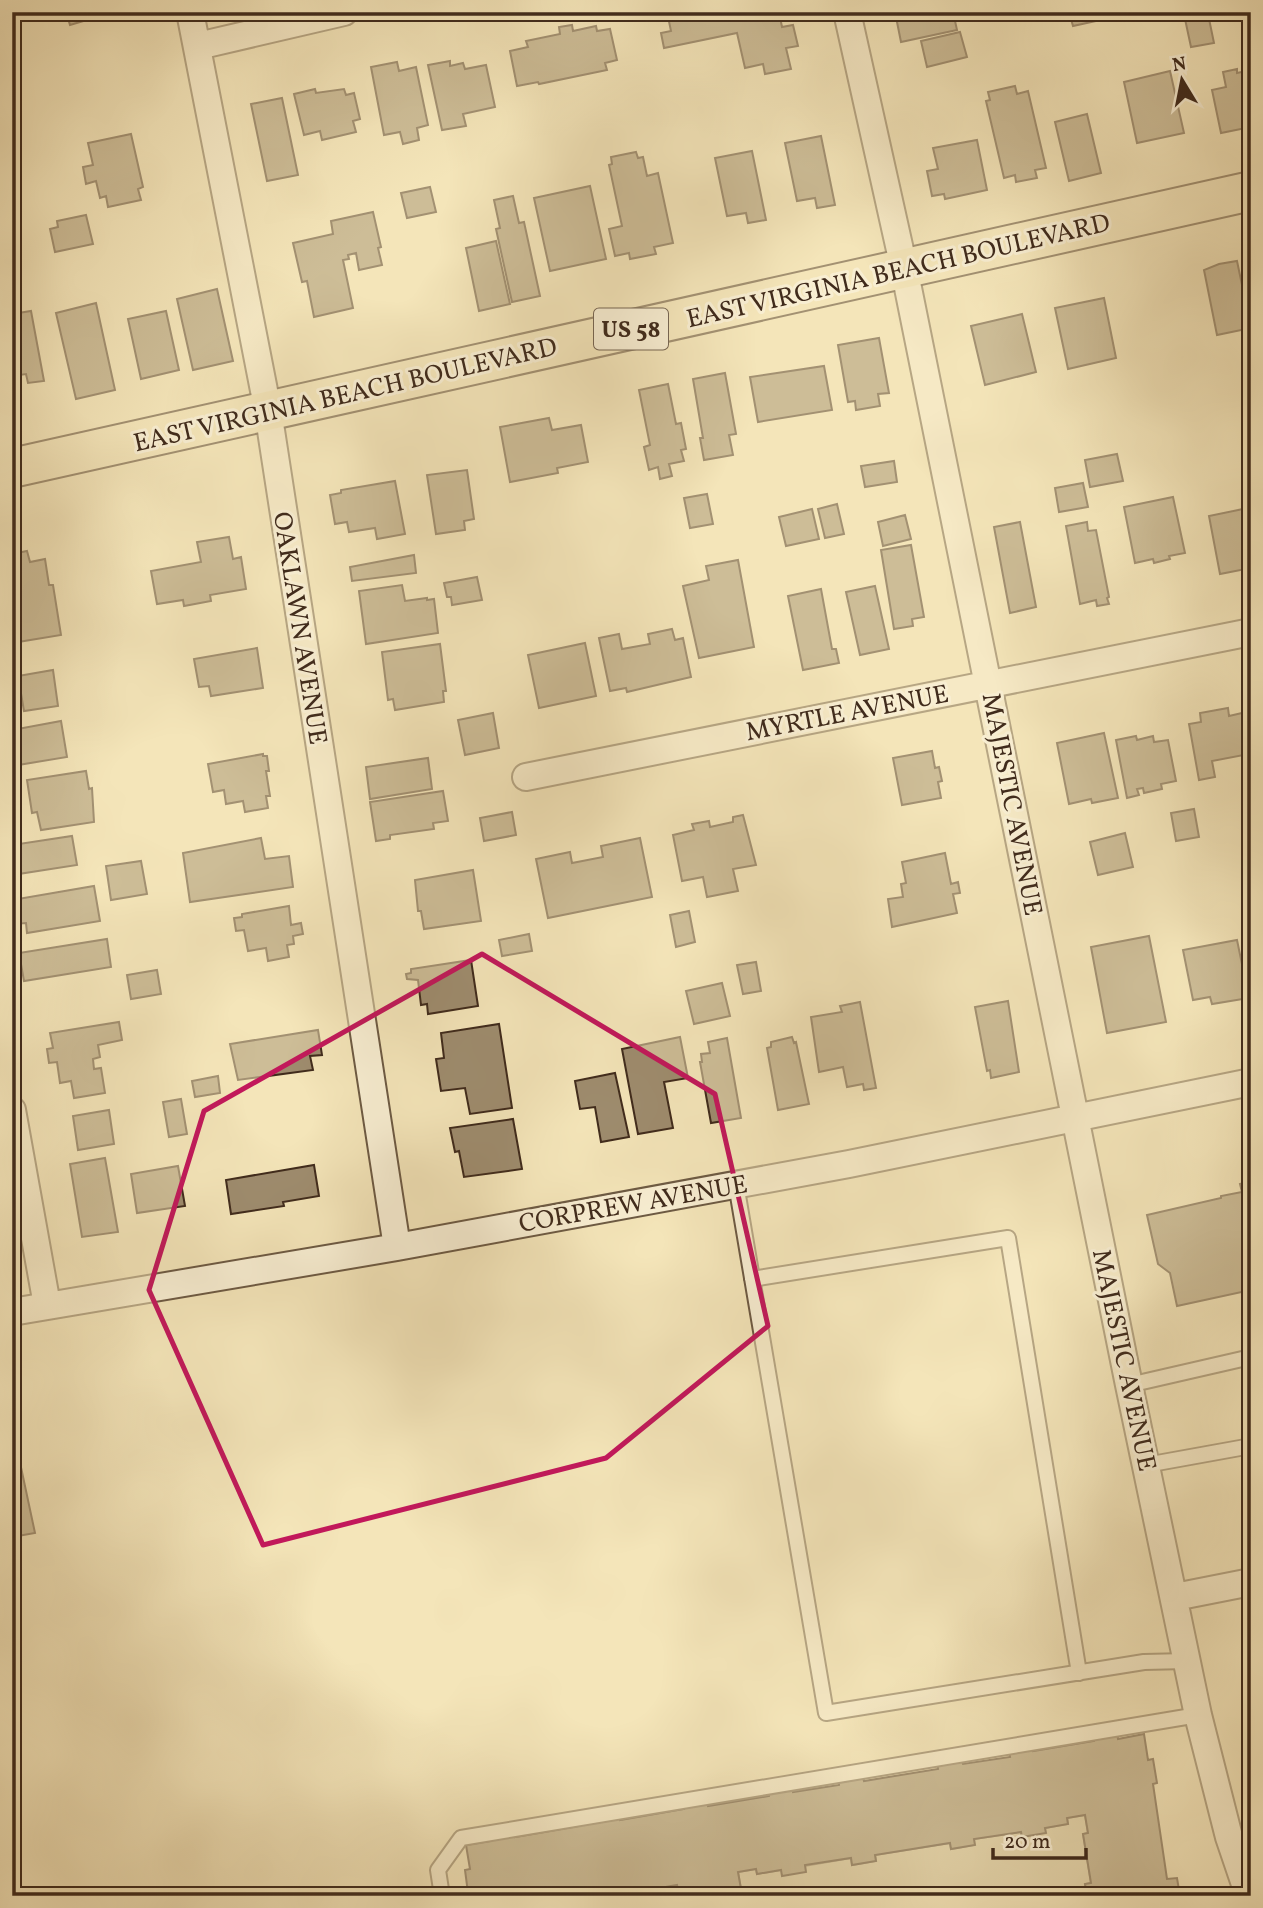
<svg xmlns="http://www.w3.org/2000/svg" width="1263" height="1908" font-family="Vollkorn,serif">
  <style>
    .green { fill: #d5c59e; stroke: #8a785d; stroke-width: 2 }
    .building { fill: #9e8c6e; stroke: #402b1c; stroke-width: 2 }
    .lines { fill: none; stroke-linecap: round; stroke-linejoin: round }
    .service-casing { stroke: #6d5a43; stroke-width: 18 }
    .minor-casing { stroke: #6d5a43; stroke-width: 30 }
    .primary-casing { stroke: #402b1c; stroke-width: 42 }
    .service { stroke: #f8eed2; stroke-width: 14 }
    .minor { stroke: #f8eed2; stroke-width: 26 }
    .primary { stroke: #f4e5b9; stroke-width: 38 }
    .marked { fill: none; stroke: #c2185b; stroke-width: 5; stroke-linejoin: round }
    .labels { text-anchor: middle; stroke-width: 6; stroke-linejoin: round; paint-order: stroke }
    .shield { fill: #f8eed2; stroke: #776653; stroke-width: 2 }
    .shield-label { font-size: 24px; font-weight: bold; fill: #402b1c }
    .street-label { font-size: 26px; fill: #402b1c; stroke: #f8eed2 }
  </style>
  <rect width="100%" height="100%" fill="#f4e5b9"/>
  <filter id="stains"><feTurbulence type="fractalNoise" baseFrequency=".00286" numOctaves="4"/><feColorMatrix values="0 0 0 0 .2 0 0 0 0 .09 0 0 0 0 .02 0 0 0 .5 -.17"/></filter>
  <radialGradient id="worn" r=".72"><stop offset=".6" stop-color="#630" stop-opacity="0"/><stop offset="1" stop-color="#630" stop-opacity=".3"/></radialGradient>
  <path class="green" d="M1085,1815L1088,1833L1083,1834L1091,1883L1085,1884L1087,1896H748L746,1889H741L738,1872L756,1869L757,1874L851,1858L852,1865L876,1861L875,1855L950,1843L951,1849L974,1845V1839L1021,1832L1022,1837L1045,1828L1068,1824L1067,1818Z"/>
  <path class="building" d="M66,12H114L70,25Z
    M667,12H779L782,27L793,25L798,46L786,48L791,69L765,74L763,64L745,68L737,33L664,48L661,33L671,31Z
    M895,12H953L957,30L901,42Z
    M1069,12H1094L1096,21L1073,26Z
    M1208,14L1214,43L1191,47L1185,19Z
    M572,25L573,31L596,26L597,31L610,29L617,60L605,63L607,70L539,84L538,82L517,86L510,51L528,47L526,41L560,34L559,27Z
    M960,32L967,57L927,67L921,41Z
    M450,61V66L463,63L465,69L486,65L495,107L463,114L466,126L442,130L428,65Z
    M397,62L399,71L416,67L428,125L417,128L419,140L403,144L400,132L384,135L371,67Z
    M1237,69V73L1251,70V127L1221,133L1212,90L1226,87L1223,72Z
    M1170,71L1184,133L1137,143L1124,82Z
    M1015,86L1017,94L1028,91L1046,168L1035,170L1037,178L1016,182L1015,175L1004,178L986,101L990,100L988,92Z
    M315,89L316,93L344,89L346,95L354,93L360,119L353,121L356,132L322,140L320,131L304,135L294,94Z
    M282,98L298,175L267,181L251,104Z
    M1087,114L1101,173L1069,181L1055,122Z
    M131,134L143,187L138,189L141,200L108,207L106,196L100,198L96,181L86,184L83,167L93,165L88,143Z
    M821,136L835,205L817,208L815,198L797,201L785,143Z
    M977,140L987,190L945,199L944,194L932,196L927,171L938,169L933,148Z
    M752,151L766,220L748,223L746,213L727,216L715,158Z
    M636,152L638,158L643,157L647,176L658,173L673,243L654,247L656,254L630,259L629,253L615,256L609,229L622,226L609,165L612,164L611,157Z
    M590,186L606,259L550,271L534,198Z
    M430,187L436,212L407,218L401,193Z
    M513,196L519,223L524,222L540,296L512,302L496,229L500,228L494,200Z
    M373,212L381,247L378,248L382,265L359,270L356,253L348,255L349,259L343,260L353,308L314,317L307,281L302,282L293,243L333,234L331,221Z
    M86,215L93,244L55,252L50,229L58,227L57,221Z
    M496,241L510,304L479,311L466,248Z
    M1237,261L1251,328L1217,335L1204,270L1219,264Z
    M217,289L233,361L193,370L177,299Z
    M1104,298L1116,358L1068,369L1055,308Z
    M96,303L115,390L76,399L56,313Z
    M31,311L44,381L28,383L26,374L12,376V314Z
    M166,311L179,370L141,379L128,319Z
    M1022,314L1036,372L985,385L971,326Z
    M879,338L889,393L878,394L880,406L856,410L855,401L848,402L838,345Z
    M824,366L832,410L758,422L750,377Z
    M725,373L736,434L729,435L733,455L704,460L700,438H703L693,379Z
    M668,384L676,424L681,423L686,449L681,450L684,461L669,464L672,476L660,479L658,467L649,470L644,447L650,445L639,390Z
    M549,418L552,430L581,425L588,462L557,468L558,473L510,482L500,427Z
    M1117,454L1123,481L1090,487L1085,460Z
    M894,461L897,482L865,487L861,466Z
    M467,470L474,519L464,521L465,530L436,534L427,475Z
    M395,481L405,534L377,539L375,528L349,532L347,522L335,524L330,495L341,493V490Z
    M1083,483L1088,507L1059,512L1055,488Z
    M707,494L713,524L690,528L684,498Z
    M1173,497L1185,553L1169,556L1170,559L1154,563L1153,559L1135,563L1124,507Z
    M837,504L844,534L825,538L818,509Z
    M812,509L819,539L786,546L779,517Z
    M1243,509L1251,547V568L1220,574L1209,516Z
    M905,515L911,539L883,546L878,522Z
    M1020,522L1036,607L1010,613L994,527Z
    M1087,522L1088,531L1096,530L1109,597L1107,598L1109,604L1097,606L1096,600L1080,604L1066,526Z
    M229,537L233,559L241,557L246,589L210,595L211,601L184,606L183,600L157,604L151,571L201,562L197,542Z
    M911,545L924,617L912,619L913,626L894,629L881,550Z
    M27,551L30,562L45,559L49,585H53L61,635L12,643V554Z
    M414,555L416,573L352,581L350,567Z
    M738,560L754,647L699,658L683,586L709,580L706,566Z
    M477,577L482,600L452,605L451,597H447L444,583Z
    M402,585L405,601L427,598V600L434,599L438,633L366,644L359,591Z
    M875,586L889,649L860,655L846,592Z
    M821,589L832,649H836L839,663L803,670L788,596Z
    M672,629L675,640L683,638L691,677L627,692L626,688L610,691L599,638L619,634L622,649L650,644L648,634Z
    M585,643L596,696L539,708L528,655Z
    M440,644L446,691H443L444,702L395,710L393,699L388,700L382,652Z
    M257,648L263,688L211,696L209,686L199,687L194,659Z
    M53,670L58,706L24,711L18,676Z
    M1228,708L1229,716L1242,713L1249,754L1212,761L1215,777L1199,780L1189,724L1201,722L1200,713Z
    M493,713L499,748L465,755L458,720Z
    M61,721L67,757L12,766V730Z
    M1104,733L1118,798L1092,803L1091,799L1069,804L1057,743Z
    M1136,736L1137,740L1153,736L1154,742L1168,740L1176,781L1161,784L1162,789L1144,793L1143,788L1137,789L1139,795L1127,798L1116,740Z
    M932,751L935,768L939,767L942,781L938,782L941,798L902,805L893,758Z
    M263,754V756H267L269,771H266L270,796H266L268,808L245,812L243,801L226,804L224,790L213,792L208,764Z
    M428,758L432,789L370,799L366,767Z
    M86,771L89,789L92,788L94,822L41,830L37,812L32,813L27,780Z
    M443,791L448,821L433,823L434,829L390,835V839L376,841L370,802Z
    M1194,809L1199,837L1176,841L1171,813Z
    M512,812L516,835L484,841L480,818Z
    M743,815L756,865L733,869L738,891L707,897L703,877L682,881L673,835L694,830L692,824L709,821L710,827L733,822V817Z
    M1125,833L1133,867L1098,875L1090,842Z
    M72,836L77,865L12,875V845Z
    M261,838L265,859L289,856L293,887L190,902L183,853Z
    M640,838L652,897L548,918L536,859L570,852L572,863L603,857L601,846Z
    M945,853L951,884L958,882L960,893L953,894L957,913L892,927L888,899L903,897L901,884L906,883L902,862Z
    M141,861L147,894L111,900L106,866Z
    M473,870L481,921L424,929L421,911H418L415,880Z
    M94,886L100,921L27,933L26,923L15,924L12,900Z
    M289,906L291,925L301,923L303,934L293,936L294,944L287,945L289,957L268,961L266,948L248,951L244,930L236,931L234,918L242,917V914Z
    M689,911L695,942L676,947L670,915Z
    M529,934L532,951L502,956L499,940Z
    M1149,936L1166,1022L1107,1033L1091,947Z
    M107,939L111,967L24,981L19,953Z
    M1237,940L1249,998L1212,1004L1210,997L1193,1000L1183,950Z
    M471,960L478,1006L428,1014L427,1004L421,1005L418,980L407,979L406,974L411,973V969Z
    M756,962L761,991L743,994L737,965Z
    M157,970L161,994L131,999L127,975Z
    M722,983L730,1016L694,1024L686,991Z
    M1008,1001L1019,1072L991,1078L990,1070L987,1071L975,1007Z
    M860,1002L876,1088L864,1090L863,1084L847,1087L843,1067L819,1072L811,1017L842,1012L840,1006Z
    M119,1022L122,1040L98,1045L100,1057L93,1059L94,1069L101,1068L105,1093L74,1098L71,1081L60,1083L57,1062L49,1063L47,1049L53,1048L50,1033Z
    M499,1024L512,1108L470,1114L465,1088L441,1091L436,1059L444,1058L441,1033Z
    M318,1030L322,1055L310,1056L313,1070L238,1080L230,1044Z
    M680,1037L688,1078L664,1082L673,1128L638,1134L622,1049Z
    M792,1037L794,1043L796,1042L809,1104L778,1110L767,1048L771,1047V1042Z
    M727,1038L741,1118L711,1123L700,1062H702L701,1054L710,1053L708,1042Z
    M615,1073L629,1137L601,1142L595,1107L580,1109L575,1081Z
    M218,1076L220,1093L195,1097L192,1081Z
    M181,1099L187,1134L169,1137L163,1102Z
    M109,1110L114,1144L78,1150L73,1116Z
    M513,1119L522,1169L464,1177L459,1151L455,1152L450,1128Z
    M105,1158L118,1232L82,1237L70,1164Z
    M314,1165L319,1196L283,1202L284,1206L231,1214L226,1180Z
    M178,1166L185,1206L137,1213L131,1174Z
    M1251,1181V1290L1177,1306L1170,1273L1158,1264L1147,1215L1221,1198V1196L1242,1192L1240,1184Z
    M12,1425L35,1533L12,1537Z
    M1117,1733L1118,1739L1144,1734L1148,1760L1153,1759L1157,1783L1153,1784L1167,1879L1177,1878L1180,1896H1087L1085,1884L1091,1883L1083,1834L1088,1833L1085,1815L1067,1818L1068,1824L1045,1828L1046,1833L1022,1837L1021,1832L974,1839L975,1845L951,1849L950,1843L875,1855L876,1861L852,1865L851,1858L805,1865L806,1872L782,1876L781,1870L757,1874L756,1869L738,1872L741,1889L746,1888L748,1896H679L677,1885L632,1893V1896H475L474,1893H468L465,1870L470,1869L466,1845L491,1841L490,1835L514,1831L515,1837L579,1826L578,1820L619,1813L620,1820L684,1809L683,1803L707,1800L708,1806L769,1796V1790L792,1786L793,1792L839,1785V1778L862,1774L864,1781L938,1769L937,1762L961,1758L963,1764L1010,1757L1009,1751L1032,1747L1033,1751L1094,1741V1737Z"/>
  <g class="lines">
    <defs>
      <path id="service" d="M736,1184L826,1713L1144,1662L1187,1661
        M752,1279L1008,1238L1079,1673
        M1129,1385L1251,1357
        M1146,1465L1251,1446
        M442,1896L438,1870L461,1838L1198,1715"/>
      <path id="minor" d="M190,12L268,411L397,1247
        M847,12L904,268L1129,1385L1198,1715L1229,1837L1249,1896
        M198,46L344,12
        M526,777L1251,632
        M12,1110L47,1305
        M12,1312L397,1247L849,1164L1251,1082
        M1175,1597L1251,1582"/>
      <path id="primary" d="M12,468L1251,191"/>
    </defs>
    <use href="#service" class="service-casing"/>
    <use href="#minor" class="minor-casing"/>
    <use href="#primary" class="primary-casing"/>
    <use href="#service" class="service"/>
    <use href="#minor" class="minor"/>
    <use href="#primary" class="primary"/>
  </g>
  <path d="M0 0H1263V1908H0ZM482,954L715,1094L768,1326L606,1458L263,1545L149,1290L204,1111Z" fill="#f4e5b9" fill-opacity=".55" fill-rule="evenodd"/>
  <path class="marked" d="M482,954L715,1094L768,1326L606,1458L263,1545L149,1290L204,1111Z"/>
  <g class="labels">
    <rect class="shield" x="594" y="308.5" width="74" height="41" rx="5"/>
    <g class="shield-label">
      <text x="631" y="337">US 58</text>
    </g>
    <g class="street-label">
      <text transform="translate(898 270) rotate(-13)" y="9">EAST VIRGINIA BEACH BOULEVARD</text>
      <text transform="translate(345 394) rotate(-13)" y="9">EAST VIRGINIA BEACH BOULEVARD</text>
      <text transform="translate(301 628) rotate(81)" y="9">OAKLAWN AVENUE</text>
      <text transform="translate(847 712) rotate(-11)" y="9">MYRTLE AVENUE</text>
      <text transform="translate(1013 804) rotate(79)" y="9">MAJESTIC AVENUE</text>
      <text transform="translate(633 1203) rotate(-10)" y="9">CORPREW AVENUE</text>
      <text transform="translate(1125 1360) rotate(78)" y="9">MAJESTIC AVENUE</text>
    </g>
  </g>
  <rect width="1263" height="1908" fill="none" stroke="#f4e5b9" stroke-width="42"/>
  <rect x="14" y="14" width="1235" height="1880" fill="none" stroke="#402b1c" stroke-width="3.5"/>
  <rect x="21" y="21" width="1221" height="1866" fill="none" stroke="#402b1c" stroke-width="2"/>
  <g transform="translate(1182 80) rotate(350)" stroke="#f8eed2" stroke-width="5" paint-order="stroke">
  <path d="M0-5L12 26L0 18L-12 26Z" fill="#402b1c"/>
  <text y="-10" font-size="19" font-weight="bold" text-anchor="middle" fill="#402b1c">N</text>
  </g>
  <path d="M993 1848v10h93v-10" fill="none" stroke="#402b1c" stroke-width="3.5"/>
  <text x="1004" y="1848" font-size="21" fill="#402b1c" stroke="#f8eed2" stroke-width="5" paint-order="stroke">20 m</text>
  <rect width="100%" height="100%" filter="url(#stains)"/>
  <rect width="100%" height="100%" fill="url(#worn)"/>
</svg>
